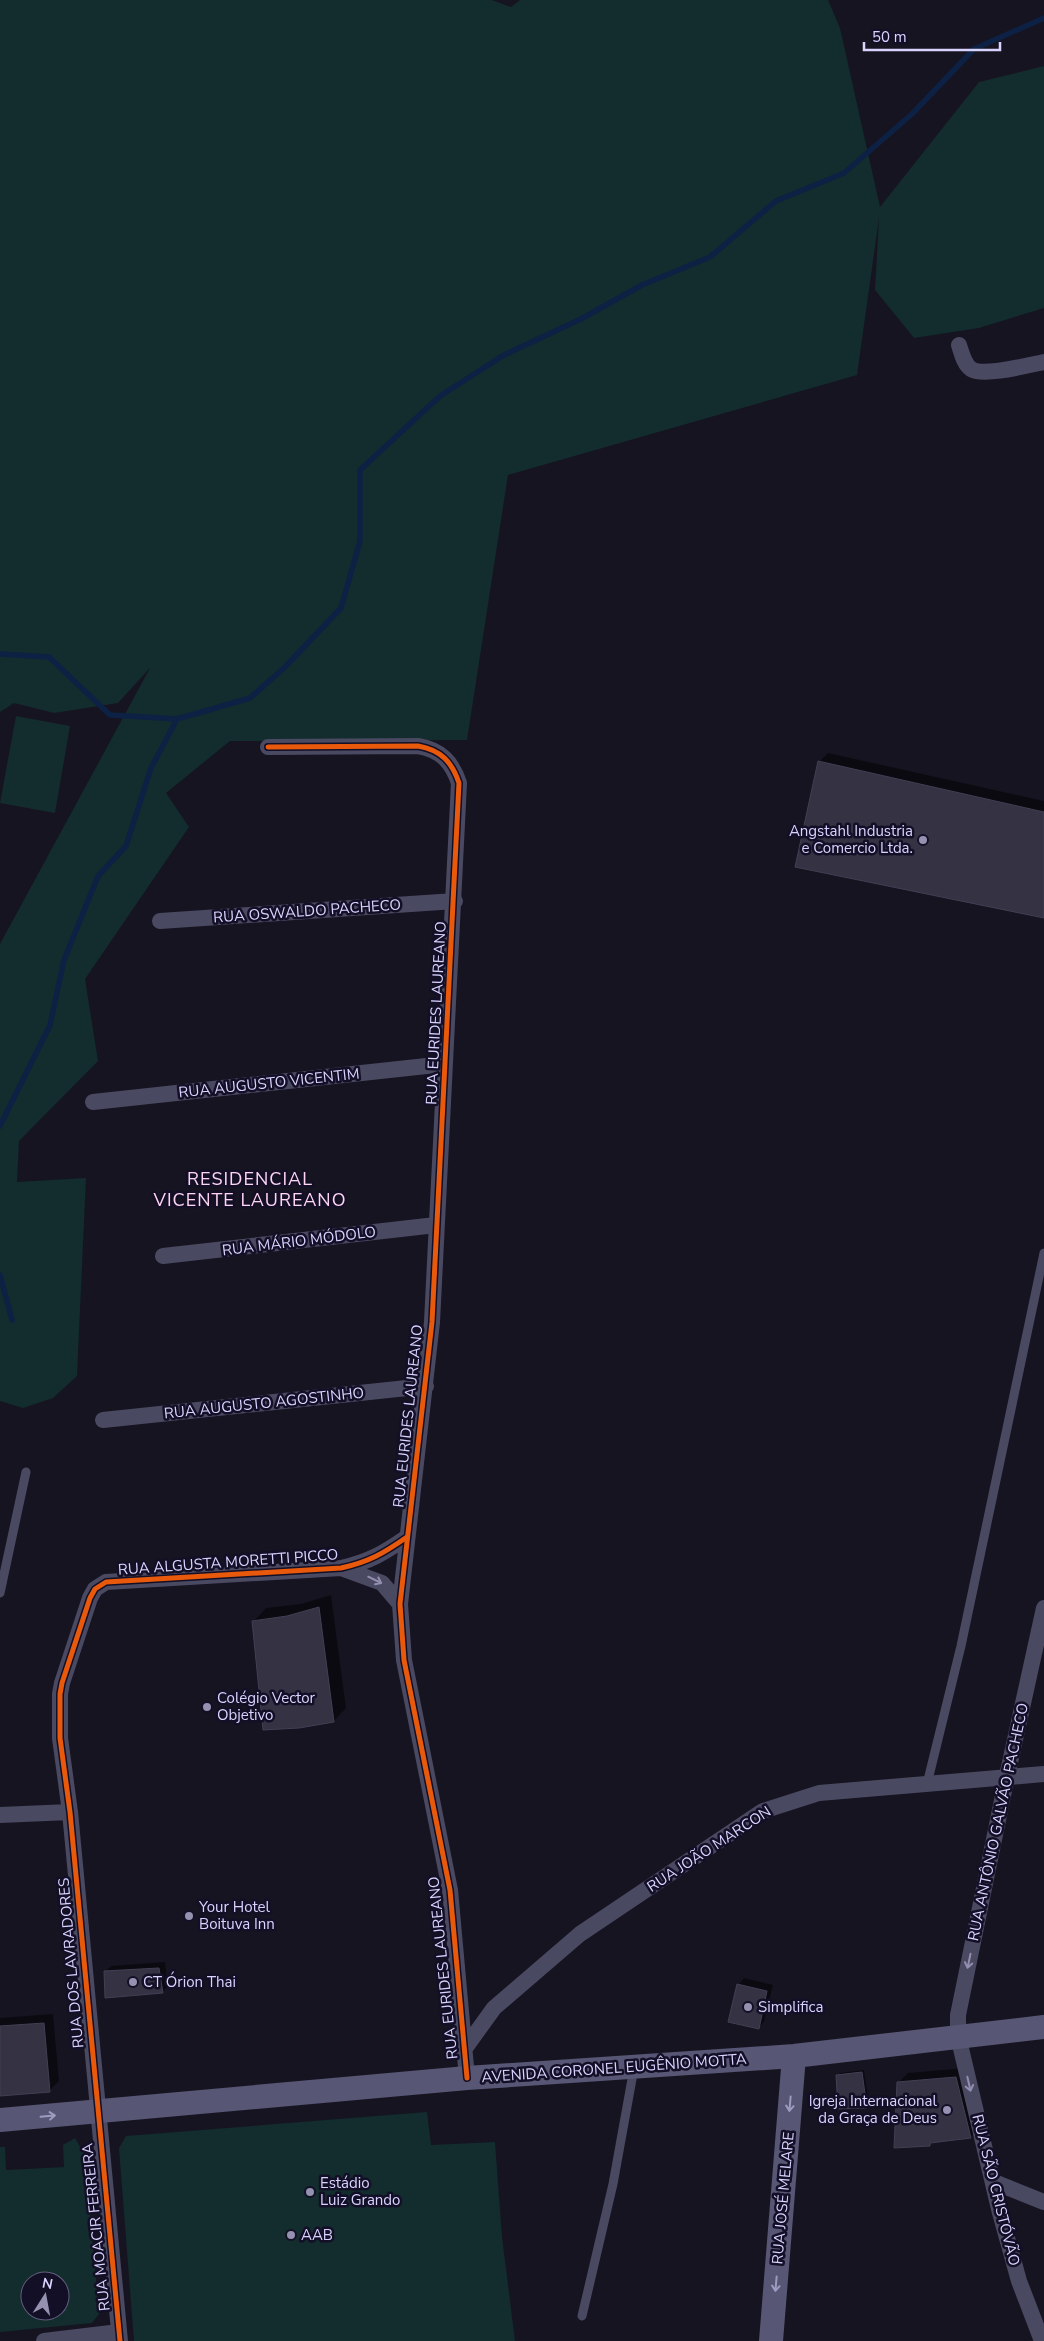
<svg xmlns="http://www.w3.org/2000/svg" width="1044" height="2341" font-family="'Nunito Sans',sans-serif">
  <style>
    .green { fill: #132c2d; fill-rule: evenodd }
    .shadow { fill: #0007 }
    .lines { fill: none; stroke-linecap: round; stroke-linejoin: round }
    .stream { stroke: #0d2144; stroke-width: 5.5 }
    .building { fill: #343243; stroke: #433f54 }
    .lane { stroke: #4a4962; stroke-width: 9 }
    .street { stroke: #4a4962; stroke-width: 16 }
    .secondary { stroke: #575674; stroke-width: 24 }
    .cycleway-casing { stroke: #130f26; stroke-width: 8 }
    .cycleway { stroke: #e8590c; stroke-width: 5 }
    .oneway { stroke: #928eb0 }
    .oneway2 { stroke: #9e9bc0 }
    .poi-dot { fill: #9591b1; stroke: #130f26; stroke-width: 2 }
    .labels { text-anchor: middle; stroke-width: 5; stroke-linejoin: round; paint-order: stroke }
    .poi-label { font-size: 15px; fill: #d9d4ff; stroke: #130f26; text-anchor: start }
    .street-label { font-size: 15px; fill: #d9d4ff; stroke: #130f26 }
    .quarter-label { font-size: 18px; letter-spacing: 1px; fill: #ffd6f0; stroke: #130f26 }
  </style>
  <rect width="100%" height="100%" fill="#161421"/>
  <path class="green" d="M0,0H492L511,7L520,0H828L840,28L880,207L979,82L1044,66V308L979,328L914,338L875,290L879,218L857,375L508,475L467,740L230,741L166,793L189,827L85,979L98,1061L19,1141L17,1182L86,1178L77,1376L53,1398L23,1408L0,1401V944L150,668L118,703L54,713L14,703L0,712Z
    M16,716L70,726L55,813L0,803Z
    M427,2112L431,2145L495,2142L502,2237L515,2341H134L119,2148L126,2136Z
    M75,2138L85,2155L99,2314L92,2323L0,2332V2147H5L6,2170L64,2167L63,2145ZM30,2281H60V2311H30Z"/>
  <path class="shadow" d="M828,753L1044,801V917L819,762Z
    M331,1595L346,1708L334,1721L254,1621L266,1608L301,1604Z
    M165,1962L168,1986L162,1992L105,1972L111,1966Z
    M744,1978L773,1985L764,2022L758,2028L738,1985Z
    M53,2014L59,2081L50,2090L0,2093V2018Z
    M965,2068L980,2128L971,2137L932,2141L929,2144L898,2083L908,2073Z
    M864,2070L869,2104L866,2107L837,2076L840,2073Z"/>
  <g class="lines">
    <path class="stream" d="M0,654L49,657L110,715L177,719L250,698L285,667L341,608L360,541V470L440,396L504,355L581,319L642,285L710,257L776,201L844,173L912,114L974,49L1044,18
      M0,1126L50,1025L64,960L98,876L126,846L151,768L177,719
      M0,1275L12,1320"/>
  </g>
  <path class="building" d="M818,761L1044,812V918L795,867Z
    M319,1607L334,1722L299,1728L263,1730L252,1621L287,1616Z
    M159,1968L163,1993L105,1998L104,1971Z
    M737,1984L767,1991L759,2029L728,2022Z
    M44,2023L50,2092L0,2096V2026Z
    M862,2072L867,2108L838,2109L836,2075Z
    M956,2077L971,2138L930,2143V2146L894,2148L897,2082Z"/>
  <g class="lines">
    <path class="lane" d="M0,1593L26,1472
      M927,1784L961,1646L1044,1253
      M582,2316L613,2184L634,2068"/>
    <path class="street" d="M959,345C962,354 964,364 971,369C983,377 1029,365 1044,362
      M268,747L418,746C441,750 452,762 459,783L432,1322L400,1604L404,1660L450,1890L467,2078
      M160,921L455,901
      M93,1102L445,1064
      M163,1256L436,1225
      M103,1420L426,1386
      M341,1568L382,1583L400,1604
      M0,1815L70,1812
      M463,2051L494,2008L580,1934L763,1811L819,1793L1044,1774
      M994,2182L1044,2202
      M44,2341L119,2332
      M120,2341L70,1812L60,1738V1694L62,1683L90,1598L95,1589L106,1582L341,1568C369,1562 384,1553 407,1537
      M1042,2341L1019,2281L999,2209L958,2036V2015L1007,1776L1044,1608"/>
    <path class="secondary" d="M0,2120L467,2078L794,2056L1044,2027
      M771,2341L794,2056"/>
    <defs>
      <path id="cycleway" d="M268,747L418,746C441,750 452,762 459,783L432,1322L400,1604L404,1660L450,1890L467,2078
        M120,2341L70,1812L60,1738V1694L62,1683L90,1598L95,1589L106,1582L341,1568C369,1562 384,1553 407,1537"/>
    </defs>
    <use href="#cycleway" class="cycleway-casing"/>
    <use href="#cycleway" class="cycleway"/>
  </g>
  <defs><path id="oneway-shaft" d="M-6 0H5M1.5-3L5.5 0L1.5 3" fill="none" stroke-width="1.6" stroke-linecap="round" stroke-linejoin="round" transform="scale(1.25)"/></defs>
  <g class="oneway">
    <use href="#oneway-shaft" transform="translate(375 1580) rotate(26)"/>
    <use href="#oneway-shaft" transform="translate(969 1961) rotate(102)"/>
    <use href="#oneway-shaft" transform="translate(969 2084) rotate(77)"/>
  </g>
  <g class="oneway2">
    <use href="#oneway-shaft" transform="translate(790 2104) rotate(95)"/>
    <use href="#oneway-shaft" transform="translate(48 2116) rotate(-5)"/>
    <use href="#oneway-shaft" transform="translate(776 2284) rotate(95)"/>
  </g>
  <g class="poi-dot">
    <circle cx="923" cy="840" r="5"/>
    <circle cx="207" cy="1707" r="5"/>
    <circle cx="189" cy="1916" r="5"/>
    <circle cx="133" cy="1982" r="5"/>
    <circle cx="748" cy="2007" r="5"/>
    <circle cx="947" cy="2110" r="5"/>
    <circle cx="310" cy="2192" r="5"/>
    <circle cx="291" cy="2235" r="5"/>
  </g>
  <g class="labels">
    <g class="poi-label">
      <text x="913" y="836" text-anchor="end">Angstahl Industria<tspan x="913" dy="17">e Comercio Ltda.</tspan></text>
      <text x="217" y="1703">Colégio Vector<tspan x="217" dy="17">Objetivo</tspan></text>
      <text x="199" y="1912">Your Hotel<tspan x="199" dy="17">Boituva Inn</tspan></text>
      <text x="143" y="1987">CT Órion Thai</text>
      <text x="758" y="2012">Simplifica</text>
      <text x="937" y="2106" text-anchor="end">Igreja Internacional<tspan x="937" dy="17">da Graça de Deus</tspan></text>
      <text x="320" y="2188">Estádio<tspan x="320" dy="17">Luiz Grando</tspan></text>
      <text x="301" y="2240">AAB</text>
    </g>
    <g class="street-label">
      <text transform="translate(307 911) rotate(-4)" y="5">RUA OSWALDO PACHECO</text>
      <text transform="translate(436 1013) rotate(-87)" y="5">RUA EURIDES LAUREANO</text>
      <text transform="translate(269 1083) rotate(-6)" y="5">RUA AUGUSTO VICENTIM</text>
      <text transform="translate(299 1241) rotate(-7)" y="5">RUA MÁRIO MÓDOLO</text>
      <text transform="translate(264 1403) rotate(-6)" y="5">RUA AUGUSTO AGOSTINHO</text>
      <text transform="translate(408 1416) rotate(-84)" y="5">RUA EURIDES LAUREANO</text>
      <text transform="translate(228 1562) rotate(-4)" y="5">RUA ALGUSTA MORETTI PICCO</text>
      <text transform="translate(998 1822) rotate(-78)" y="5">RUA ANTÔNIO GALVÃO PACHECO</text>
      <text transform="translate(709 1849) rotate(-33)" y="5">RUA JOÃO MARCON</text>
      <text transform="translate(71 1963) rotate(-95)" y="5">RUA DOS LAVRADORES</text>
      <text transform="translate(443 1968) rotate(-96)" y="5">RUA EURIDES LAUREANO</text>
      <text transform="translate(614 2068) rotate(-4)" y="5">AVENIDA CORONEL EUGÊNIO MOTTA</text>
      <text transform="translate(996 2190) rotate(76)" y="5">RUA SÃO CRISTÓVÃO</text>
      <text transform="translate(783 2198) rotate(-85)" y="5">RUA JOSÉ MELARE</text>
      <text transform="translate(96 2227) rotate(-96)" y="5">RUA MOACIR FERREIRA</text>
    </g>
    <g class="quarter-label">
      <text x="250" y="1185">RESIDENCIAL<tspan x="250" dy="21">VICENTE LAUREANO</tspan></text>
    </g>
  </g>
  <g transform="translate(45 2296) rotate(11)"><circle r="24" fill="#130f26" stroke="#625e7d"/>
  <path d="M0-4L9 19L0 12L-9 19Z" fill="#9591b1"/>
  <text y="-8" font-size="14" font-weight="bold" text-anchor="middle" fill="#d9d4ff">N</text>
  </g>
  <path d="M864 42v8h136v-8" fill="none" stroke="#d9d4ff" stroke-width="2.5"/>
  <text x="872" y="42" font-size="15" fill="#d9d4ff" stroke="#130f26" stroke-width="4" paint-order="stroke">50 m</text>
</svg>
